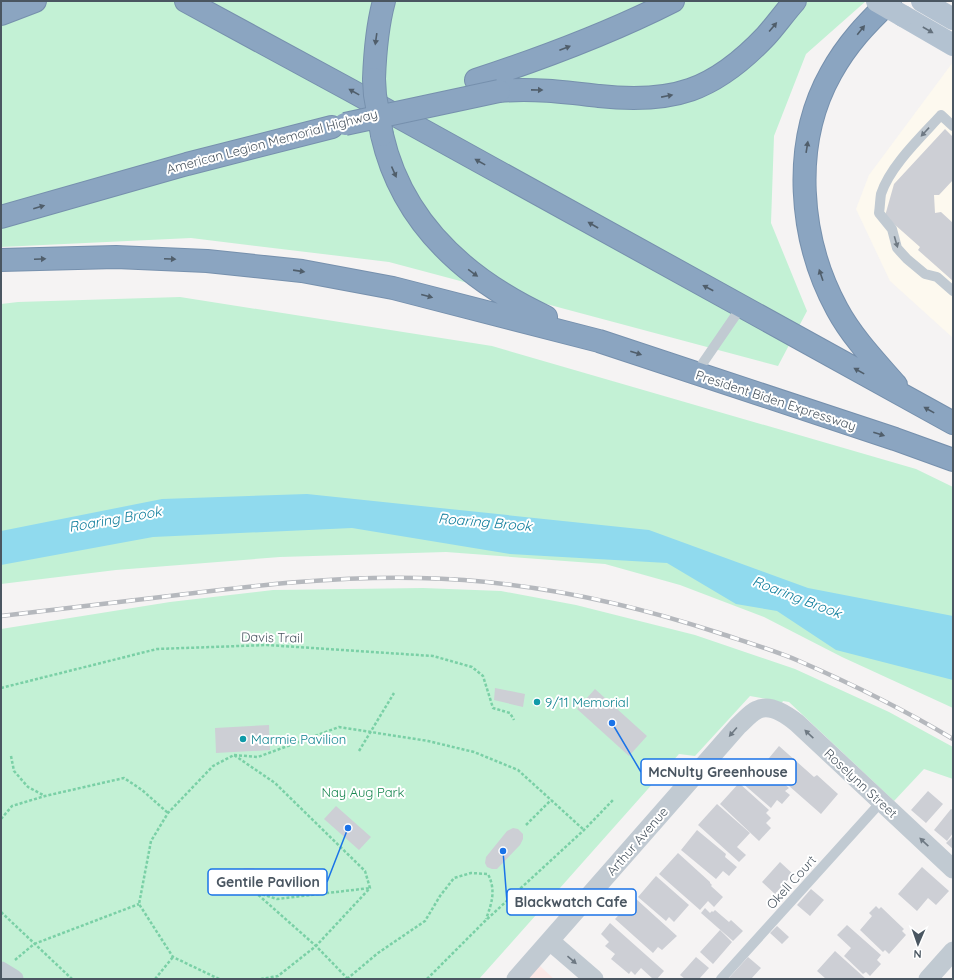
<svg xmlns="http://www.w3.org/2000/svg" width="954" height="980" font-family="Quicksand,sans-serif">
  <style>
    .commercial { fill: #fdf9ef }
    .medical { fill: #fce8e6 }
    .green { fill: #c3f1d5 }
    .water { fill: #90daee }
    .building { fill: #cdcfd5 }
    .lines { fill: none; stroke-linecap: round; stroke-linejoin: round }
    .highway-casing { stroke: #7690ad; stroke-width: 24 }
    .path { stroke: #7ad0a6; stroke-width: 2.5; stroke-dasharray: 3 2; stroke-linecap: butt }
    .lane { stroke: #c1cad2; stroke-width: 10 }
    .street { stroke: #c1cad2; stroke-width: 19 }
    .primary { stroke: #b3c2d1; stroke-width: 22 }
    .highway { stroke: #8ba5c1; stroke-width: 22 }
    .rail-casing { stroke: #b5b8bd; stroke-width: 4.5 }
    .rail { stroke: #fff; stroke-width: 3; stroke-dasharray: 9; stroke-linecap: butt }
    .highway-bridge-casing { stroke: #7690ad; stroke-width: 24; stroke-linecap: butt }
    .primary-bridge { stroke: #b3c2d1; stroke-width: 22 }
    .highway-bridge { stroke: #8ba5c1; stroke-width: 22 }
    .oneway { fill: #505e6b }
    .oneway2 { fill: #64717d }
    .oneway3 { fill: #6e7983 }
    .culture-dot { fill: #0f9aa8; stroke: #fff; stroke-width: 1.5 }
    .labels { text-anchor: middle; stroke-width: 4; stroke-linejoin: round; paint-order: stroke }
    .street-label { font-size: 13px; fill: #4a5661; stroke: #fff }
    .culture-label { font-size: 13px; fill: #0d838f; stroke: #fff; text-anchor: start }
    .park-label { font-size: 13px; fill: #17864f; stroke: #fff }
    .water-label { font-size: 14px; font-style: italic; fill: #0c7c9b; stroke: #fff }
    .leader { fill: none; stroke: #1a73e8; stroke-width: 1.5 }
    .callout-dot { fill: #1a73e8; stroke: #fff; stroke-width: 1.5 }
    .callout { fill: #fff; stroke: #1a73e8; stroke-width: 1.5 }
    .callout-label { font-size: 14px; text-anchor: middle; font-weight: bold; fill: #4a5661 }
  </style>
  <rect width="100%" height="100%" fill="#f5f3f3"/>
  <path class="commercial" d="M953,62V338L890,281L856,209L869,175Z"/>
  <path class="medical" d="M539,965L554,979H526Z"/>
  <path class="green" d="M1,1H866L806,54L774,136L771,223L807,311L778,366L389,262L191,238L1,247Z
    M180,297L492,346L916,469L953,487V708L842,657L764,617L680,585L605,564L446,552L280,557L116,570L1,584V304L18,302Z
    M423,588L501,591L576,605L695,635L795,669L889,712L953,747V779L924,769L894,801L789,702L783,701L781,704L767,699L750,696L695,756L679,754L479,979H1V629L170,602L273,590Z"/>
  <path class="water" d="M307,494L649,530L808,588L953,616V680L836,650L777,611L736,604L667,563L510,554L352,528L153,537L1,565V531L162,499Z"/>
  <path class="building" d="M945,129L953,137V180L939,195H934L935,213L941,212L953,223V281L918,250L920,247L885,216L894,184Z
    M495,688L525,694L523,707L494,700Z
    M595,689L647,736L629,756L577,709Z
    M269,725L270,750L216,753L215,728Z
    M779,746L814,777L817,775L838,794L821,814L764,764Z
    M758,761L789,788L785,791L790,795L782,804L777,800L771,808L740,781Z
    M739,783L769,810L766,813L771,818L766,823L771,828L759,841L720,804Z
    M928,791L943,804L926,823L911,810Z
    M717,804L750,833L737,847L746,855L739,862L698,825Z
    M336,806L371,837L359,850L324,819Z
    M951,809L953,810V833L947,841L934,830Z
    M513,828L518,829L523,834V839L520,845L497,869H492L487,867L485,863L486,857L507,831Z
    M697,830L726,854L725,857L737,867L729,876L723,871L716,879L681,850Z
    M953,836V849L946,843Z
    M678,853L710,882V883L712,885L711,886L723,897L714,907L708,901L700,910L659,874Z
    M780,862L793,874L775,894L762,882Z
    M922,867L949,891L936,905L928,898L917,911L898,894Z
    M244,868H254L261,875L262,885L255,892L245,893L238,886L237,875Z
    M656,876L689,905L674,922L669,917L666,921L638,897Z
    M811,889L824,900L810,916L797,905Z
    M635,898L677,936L662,950L658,947L653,953L615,919Z
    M876,906L879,909L881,907L904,929L902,931L906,935L889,954L885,950L883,952L860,930L872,916L869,913Z
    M705,908L710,913L712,911L713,912L715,910L729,922L731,920L743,931L733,941L701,913Z
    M610,923L664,971L657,979H653L641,968L635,975L631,971L629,974L611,959L615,954L605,946L609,942L601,934Z
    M847,925L881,955L877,960L881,964L870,976L866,972L863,974L844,956L851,948L837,935Z
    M777,926L789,937L782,944L770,933Z
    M720,930L732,942L713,964L700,952Z
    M835,951L866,979H826L817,971Z
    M696,957L709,968L699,979H685L680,975Z
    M748,957L761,968L751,979H728Z"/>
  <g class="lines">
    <defs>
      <path id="highway" d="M186,1L350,90L953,423
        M890,1C866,24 847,44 831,73C791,144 799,239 837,309C852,337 875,361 896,385
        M1,14L35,1
        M374,79C375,52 377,27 384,1
        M476,80C543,58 610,33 673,1
        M499,91C533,88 565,92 599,96C673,104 714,91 766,36C776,25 785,12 795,1
        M382,135C402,223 467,280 546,317
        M1,217L187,164L332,127
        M1,260L116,257L207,261L302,271L393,288L599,341L895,439L953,460"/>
    </defs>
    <use href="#highway" class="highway-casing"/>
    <path class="path" d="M1,688L157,649L267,645L433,656L472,667L483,676L493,708L510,713L514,720
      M359,751L394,693
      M234,755L258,757L339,727L428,741L474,752L518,770L584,830
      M11,756L14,771L28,787L45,796
      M1,819L12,806L45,796L124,778L142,790L168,813
      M526,825L551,800
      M1,912L72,979
      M15,960L34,944L139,904
      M155,979L173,957
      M219,979L173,957L139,904L151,841L168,813L213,766L234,755L275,783L365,871L370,888L316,946L278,976L261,979
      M347,979L378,953L425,921L440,896L454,878L471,873L488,874C496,890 492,903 486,919
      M348,979L316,946L255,892L277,899L370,888
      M427,979L485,921L584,830L613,800"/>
    <path class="lane" d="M953,126L941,115C921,137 890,166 881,194C880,200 880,207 879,213L892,229L897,248L907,259L925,274L937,277L953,291
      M696,373L742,306
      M721,979L881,802"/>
    <path class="street" d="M550,941L594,979
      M1,971L14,979
      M516,979L738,726C744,721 750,713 757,710C770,703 787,715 797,723L953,869
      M928,979L953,951"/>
    <path class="primary" d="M922,1L953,19
      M903,16L953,45"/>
    <use href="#highway" class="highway"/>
    <defs>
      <path id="rail" d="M1,616C60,609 119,602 178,595C258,585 338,576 419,578C522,580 622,601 719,633C746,642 773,650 799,661C852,684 903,709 953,739"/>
    </defs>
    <use href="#rail" class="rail-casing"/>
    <use href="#rail" class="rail"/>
    <defs>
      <path id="highway-bridge" d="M374,79L375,95L382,135
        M345,124L499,91"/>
    </defs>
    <use href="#highway-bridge" class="highway-bridge-casing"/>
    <path class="primary-bridge" d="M877,1L903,16"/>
    <use href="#highway-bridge" class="highway-bridge"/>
  </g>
  <defs><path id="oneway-solid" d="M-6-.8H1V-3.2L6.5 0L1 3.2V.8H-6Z"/></defs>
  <g class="oneway">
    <use href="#oneway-solid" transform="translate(773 27) rotate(-50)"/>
    <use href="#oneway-solid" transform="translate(861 30) rotate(-51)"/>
    <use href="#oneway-solid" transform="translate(376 39) rotate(98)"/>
    <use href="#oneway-solid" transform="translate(565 48) rotate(-21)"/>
    <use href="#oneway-solid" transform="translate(537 90) rotate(1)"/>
    <use href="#oneway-solid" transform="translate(354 92) rotate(-151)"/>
    <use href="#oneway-solid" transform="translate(667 96) rotate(-11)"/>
    <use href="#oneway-solid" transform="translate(807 147) rotate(-81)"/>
    <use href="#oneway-solid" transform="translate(480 162) rotate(-151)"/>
    <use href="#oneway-solid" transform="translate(394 172) rotate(66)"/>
    <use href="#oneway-solid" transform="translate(39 207) rotate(-16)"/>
    <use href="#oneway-solid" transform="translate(593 225) rotate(-150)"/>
    <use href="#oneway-solid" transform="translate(40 259) rotate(-2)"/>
    <use href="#oneway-solid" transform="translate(170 259) rotate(3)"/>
    <use href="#oneway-solid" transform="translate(299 271) rotate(8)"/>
    <use href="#oneway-solid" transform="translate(473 273) rotate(36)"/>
    <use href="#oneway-solid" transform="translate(821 275) rotate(-109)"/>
    <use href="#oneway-solid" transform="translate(708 288) rotate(-152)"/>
    <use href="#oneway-solid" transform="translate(427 296) rotate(15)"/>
    <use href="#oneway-solid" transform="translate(636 353) rotate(18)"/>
    <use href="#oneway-solid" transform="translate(859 371) rotate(-151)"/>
    <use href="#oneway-solid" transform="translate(929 410) rotate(-151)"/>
    <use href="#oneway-solid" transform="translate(879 434) rotate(18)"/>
  </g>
  <use class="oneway2" href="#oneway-solid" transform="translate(928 30) rotate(30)"/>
  <g class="oneway3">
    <use href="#oneway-solid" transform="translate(925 132) rotate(133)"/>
    <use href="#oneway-solid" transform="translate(896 242) rotate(74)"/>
    <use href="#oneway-solid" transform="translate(733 732) rotate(131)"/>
    <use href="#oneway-solid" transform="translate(809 734) rotate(-137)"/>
    <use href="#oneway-solid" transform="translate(924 842) rotate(-137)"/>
    <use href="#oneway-solid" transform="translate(572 960) rotate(41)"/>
  </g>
  <g class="culture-dot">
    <circle cx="537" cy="702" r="4"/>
    <circle cx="243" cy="739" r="4"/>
  </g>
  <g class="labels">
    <g class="street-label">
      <text transform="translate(272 141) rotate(-15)" y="5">American Legion Memorial Highway</text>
      <text transform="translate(776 400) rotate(18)" y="5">President Biden Expressway</text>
      <text transform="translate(272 637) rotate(1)" y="5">Davis Trail</text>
      <text transform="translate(861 783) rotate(43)" y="5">Roselynn Street</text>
      <text transform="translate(637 841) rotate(-49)" y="5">Arthur Avenue</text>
      <text transform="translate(791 882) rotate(-48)" y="5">Okell Court</text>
    </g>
    <g class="culture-label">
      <text x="545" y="707">9/11 Memorial</text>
      <text x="251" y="744">Marmie Pavilion</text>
    </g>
    <g class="park-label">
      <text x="363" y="797">Nay Aug Park</text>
    </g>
    <g class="water-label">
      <text transform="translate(115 519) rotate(-10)" y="5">Roaring Brook</text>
      <text transform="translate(485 522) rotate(5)" y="5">Roaring Brook</text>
      <text transform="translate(797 597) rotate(21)" y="5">Roaring Brook</text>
    </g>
  </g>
  <path class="leader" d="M612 723L641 772M348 828L327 882M503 851L507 902"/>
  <g class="callout-dot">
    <circle cx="612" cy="723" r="4"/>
    <circle cx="348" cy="828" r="4"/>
    <circle cx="503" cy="851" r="4"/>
  </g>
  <g class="callout">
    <rect x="641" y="759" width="155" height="26" rx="4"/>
    <rect x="208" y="869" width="119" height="26" rx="4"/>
    <rect x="507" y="889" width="129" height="26" rx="4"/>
  </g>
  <g class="callout-label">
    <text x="718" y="777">McNulty Greenhouse</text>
    <text x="268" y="887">Gentile Pavilion</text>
    <text x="571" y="907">Blackwatch Cafe</text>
  </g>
  <rect width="954" height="980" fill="none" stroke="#4a5661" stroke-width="4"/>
  <g transform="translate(918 944) rotate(182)" stroke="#ffffff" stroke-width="3" paint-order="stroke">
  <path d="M0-3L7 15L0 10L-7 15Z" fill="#4a5661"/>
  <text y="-6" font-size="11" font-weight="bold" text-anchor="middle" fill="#4a5661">N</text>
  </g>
</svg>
